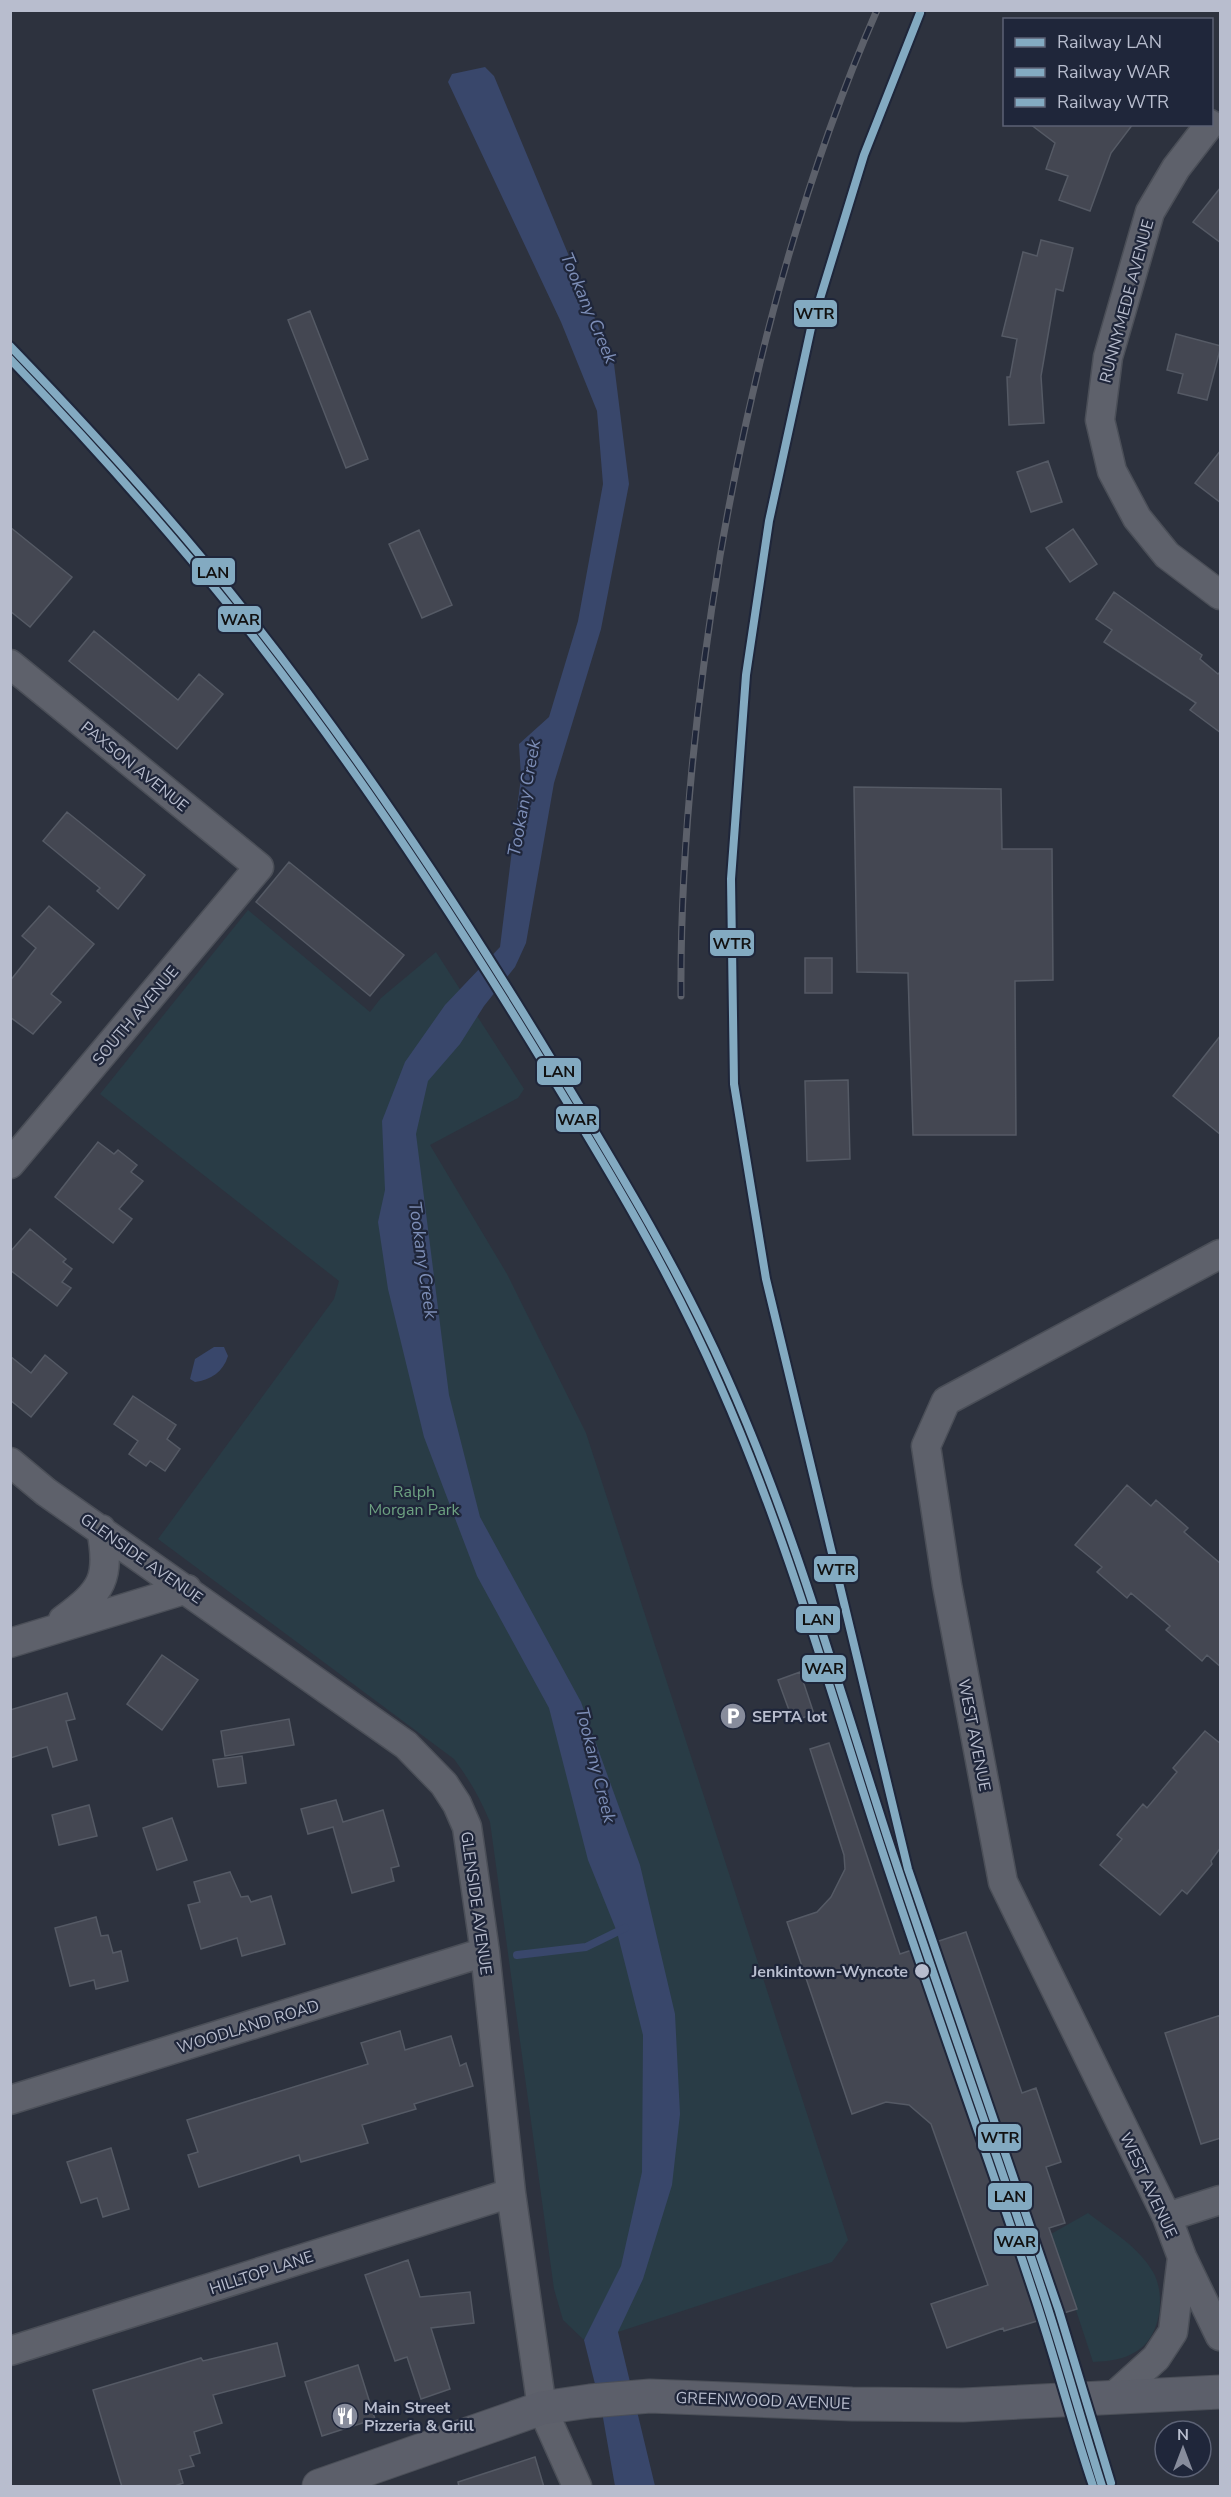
<svg xmlns="http://www.w3.org/2000/svg" width="1231" height="2497" font-family="'Nunito Sans',sans-serif">
  <style>
    .green { fill: #293c46 }
    .water { fill: #39476b }
    .lines { fill: none; stroke-linecap: round; stroke-linejoin: round }
    .stream { stroke: #39476b; stroke-width: 8 }
    .building { fill: #444752; stroke: #555a65; stroke-width: 1.5 }
    .minor-casing { stroke: #4b4f58; stroke-width: 31 }
    .secondary-casing { stroke: #4b4f58; stroke-width: 35 }
    .minor { stroke: #5e616b; stroke-width: 28 }
    .secondary { stroke: #5c5f6a; stroke-width: 33 }
    .rail-casing { stroke: #5c606a; stroke-width: 7 }
    .rail { stroke: #1f263a; stroke-width: 4.5; stroke-dasharray: 14; stroke-linecap: butt }
    .rail-1-casing { stroke: #1f263a; stroke-width: 12 }
    .rail-2-casing { stroke: #1f263a; stroke-width: 12 }
    .rail-3-casing { stroke: #1f263a; stroke-width: 12 }
    .rail-1 { stroke: #83aac1; stroke-width: 8 }
    .rail-2 { stroke: #83aac1; stroke-width: 8 }
    .rail-3 { stroke: #83aac1; stroke-width: 8 }
    .stop-dot { fill: #b8bdce; stroke: #1f263a; stroke-width: 2 }
    .labels { text-anchor: middle; stroke-width: 4.5; stroke-linejoin: round; paint-order: stroke }
    .street-label { font-size: 16px; fill: #b8bdce; stroke: #1f263a }
    .park-label { font-size: 16px; fill: #6da181; stroke: #1f263a }
    .poi-label { font-size: 16px; font-weight: bold; fill: #b8bdce; stroke: #1f263a; text-anchor: start }
    .stop-label { font-size: 16px; font-weight: bold; fill: #b8bdce; stroke: #1f263a; text-anchor: end }
    .water-label { font-size: 18px; font-style: italic; fill: #7d8eb7; stroke: #1f263a }
    .line-badge { stroke: #1f263a; stroke-width: 2 }
    .pale-badge-label { font-size: 16px; text-anchor: middle; font-weight: bold; fill: #111 }
  </style>
  <rect width="100%" height="100%" fill="#2d323e"/>
  <path class="green" d="M248,910L370,1012L381,998L436,952L524,1089L518,1098L430,1145L507,1274L586,1433L848,2240L832,2262L618,2332L583,2339L563,2320L554,2289L490,1822C480,1798 469,1779 454,1759L158,1539L334,1299L339,1281L100,1094Z
    M1088,2213C1110,2230 1139,2247 1153,2272C1166,2294 1161,2337 1137,2351C1123,2360 1109,2361 1093,2362L1051,2234Z"/>
  <path class="water" d="M485,67L494,76L614,364L629,484L601,629L554,783L526,943L515,967L484,1006L460,1044L428,1081L416,1134L449,1395L480,1517L581,1702L640,1865L675,2014L680,2114L672,2185L643,2279L618,2332L655,2486H615L602,2412L584,2340L621,2266L642,2172L643,2035L617,1932L588,1860L549,1708L477,1576L424,1437L388,1289L378,1222L385,1190L382,1121L405,1062L445,1005L500,947L521,777L519,744L549,717L578,621L603,484L597,411L561,322L448,82L452,74Z
    M214,1347H224L228,1356C223,1372 211,1380 195,1382L190,1379L195,1359Z"/>
  <g class="lines">
    <path class="stream" d="M517,1955L586,1947L625,1928"/>
  </g>
  <path class="building" d="M1030,124H1133L1111,153L1090,211L1059,200L1068,176L1046,169L1055,143Z
    M1221,187V243L1193,222Z
    M1041,240L1073,248L1063,291L1056,289L1041,376L1044,423L1009,425L1007,377H1010L1017,339L1002,336L1023,252L1037,256Z
    M310,311L368,459L346,468L288,320Z
    M1176,334L1221,346L1207,400L1178,393L1183,374L1167,370Z
    M1221,450V503L1195,483Z
    M1048,461L1062,502L1031,512L1017,472Z
    M10,527L72,577L30,627L10,611Z
    M1073,529L1097,564L1070,582L1046,548Z
    M419,530L452,605L422,618L389,544Z
    M1114,592L1202,655L1200,659L1218,674L1221,671V733L1190,710L1196,703L1104,642L1112,630L1096,619Z
    M94,631L178,700L199,674L223,694L177,749L69,661Z
    M854,787L1001,789L1002,849H1052L1053,980L1015,981L1016,1135H913L908,973L857,972Z
    M67,812L145,875L118,909L97,891L100,888L43,841Z
    M289,862L404,955L370,996L256,902Z
    M49,906L94,944L51,994L61,1002L33,1034L10,1017V981L36,948L22,936Z
    M805,958H832V993H805Z
    M1221,1035V1135L1173,1096Z
    M848,1080L850,1159L807,1161L805,1081Z
    M98,1142L114,1154L118,1150L137,1165L131,1172L143,1181L119,1209L132,1219L113,1243L55,1197Z
    M30,1229L66,1259L63,1262L72,1269L62,1282L71,1288L57,1306L10,1270V1252Z
    M45,1355L67,1373L31,1417L10,1400V1356L31,1373Z
    M133,1396L176,1425L167,1439L180,1449L165,1471L150,1461L146,1466L129,1454L138,1441L114,1424Z
    M1127,1485L1151,1506L1156,1500L1188,1528L1184,1532L1221,1564V1667L1207,1655L1202,1661L1166,1630L1170,1626L1131,1593L1127,1598L1097,1572L1102,1567L1075,1545Z
    M162,1655L198,1680L162,1730L127,1704Z
    M800,1672L814,1714L793,1721L778,1680Z
    M67,1693L75,1719L66,1721L77,1760L53,1767L47,1747L10,1758V1710Z
    M289,1719L294,1745L225,1756L221,1731Z
    M1205,1731L1221,1744V1847L1211,1861L1212,1864L1187,1894L1182,1890L1160,1915L1100,1865L1122,1839L1117,1835L1143,1804L1147,1808L1177,1772L1173,1768Z
    M829,1743L900,1954L966,1932L1022,2093L1036,2088L1061,2162L1046,2167L1065,2223L1049,2228L1077,2309L1004,2331L1003,2328L947,2348L931,2304L988,2285L931,2124L909,2105L886,2102L852,2114L787,1922L817,1912L831,1897L845,1869L844,1855L810,1749Z
    M242,1756L246,1783L218,1787L213,1760Z
    M336,1800L343,1822L383,1810L399,1866L391,1868L394,1881L352,1893L333,1827L308,1834L301,1809Z
    M89,1805L97,1836L59,1845L52,1815Z
    M172,1818L187,1860L157,1870L143,1828Z
    M230,1872L241,1897L248,1896L251,1902L271,1896L285,1944L242,1956L237,1938L201,1949L188,1905L200,1902L194,1882Z
    M96,1917L101,1936L108,1935L113,1953L121,1951L128,1981L96,1989L94,1980L70,1986L55,1928Z
    M1221,2015V2138L1201,2144L1165,2033Z
    M400,2031L405,2050L451,2036L460,2066L466,2063L473,2086L414,2104L416,2109L362,2125L368,2143L301,2162L299,2155L199,2187L188,2155L198,2152L187,2120L368,2064L361,2043Z
    M111,2148L129,2209L103,2217L97,2198L81,2203L67,2162Z
    M408,2260L420,2297L470,2292L474,2323L431,2328L450,2389L421,2399L407,2357L395,2361L365,2275Z
    M277,2343L285,2376L213,2395L222,2423L194,2432L200,2453L190,2456L194,2466L179,2470L183,2483L172,2487H122L93,2390L201,2358L203,2361Z
    M358,2365L375,2419L322,2436L305,2382Z
    M535,2457L544,2487H459L458,2482Z"/>
  <g class="lines">
    <defs>
      <path id="minor" d="M1210,124L1176,168L1150,212L1108,357L1100,420L1112,471L1137,518L1167,555L1220,595
        M10,664L259,867L10,1164
        M1220,1254L946,1401L926,1446L947,1585L1003,1882L1167,2217L1182,2257L1220,2336
        M10,1462L46,1492L406,1745L444,1784L457,1804L467,1827L485,1952L511,2193L542,2408L577,2486
        M63,1620C102,1591 111,1579 101,1529
        M10,1643L187,1589
        M10,2100L485,1952
        M1167,2217L1220,2200
        M10,2351L511,2193
        M1114,2396L1156,2358L1173,2332L1182,2257"/>
      <path id="secondary" d="M319,2486L542,2408L590,2401L650,2396L852,2404L963,2405L1220,2392"/>
    </defs>
    <use href="#minor" class="minor-casing"/>
    <use href="#secondary" class="secondary-casing"/>
    <use href="#minor" class="minor"/>
    <use href="#secondary" class="secondary"/>
    <defs>
      <path id="rail" d="M681,996C680,847 696,702 720,556C752,370 801,184 877,10"/>
    </defs>
    <use href="#rail" class="rail-casing"/>
    <use href="#rail" class="rail"/>
    <defs>
      <path id="rail-1" d="M10,346C92,431 172,518 245,611C359,755 460,908 555,1065C616,1166 678,1267 726,1375C793,1524 837,1682 887,1836C937,1987 991,2137 1041,2287C1063,2353 1081,2420 1102,2486"/>
      <path id="rail-2" d="M10,359C89,441 164,525 235,613C351,759 454,915 550,1074C611,1174 672,1275 719,1383C785,1531 829,1687 879,1841C928,1991 982,2139 1032,2289C1054,2354 1071,2421 1093,2486"/>
      <path id="rail-3" d="M920,13L864,155L811,328L769,521L746,675L731,879L734,1084L766,1279L908,1869L1059,2311L1111,2483"/>
    </defs>
    <use href="#rail-1" class="rail-1-casing"/>
    <use href="#rail-2" class="rail-2-casing"/>
    <use href="#rail-3" class="rail-3-casing"/>
    <use href="#rail-1" class="rail-1"/>
    <use href="#rail-2" class="rail-2"/>
    <use href="#rail-3" class="rail-3"/>
  </g>
  <defs>
    <symbol id="parking-disc" viewBox="-11 -11 22 22"><circle r="9.5" fill="#878c9c" stroke="#1f263a"/><path d="M-3.5-5.5H1a3.5 3.5 0 0 1 0 7H-1V5.5H-3.5ZM-1-3.4V-.6H.8a1.4 1.4 0 0 0 0-2.8Z" fill="#fff"/></symbol>
    <symbol id="restaurant-disc" viewBox="-11 -11 22 22"><circle r="9.5" fill="#878c9c" stroke="#1f263a"/><path d="M-5-6h1v4h1v-4h1v4h1v-4h1v5L-1.5 .5V6h-2V.5L-5-1ZM5-6V6H3V1.5H1.5Q1.5-4 5-6Z" fill="#fff"/></symbol>
  </defs>
  <g fill-rule="evenodd">
    <use href="#parking-disc" x="718" y="1701" width="30" height="30"/>
    <use href="#restaurant-disc" x="330" y="2401" width="30" height="30"/>
  </g>
  <circle class="stop-dot" cx="922" cy="1971" r="8"/>
  <g class="labels">
    <g class="street-label">
      <text transform="translate(1126 301) rotate(-75)" y="6">RUNNYMEDE AVENUE</text>
      <text transform="translate(135 766) rotate(39)" y="6">PAXSON AVENUE</text>
      <text transform="translate(135 1015) rotate(-50)" y="6">SOUTH AVENUE</text>
      <text transform="translate(142 1558) rotate(35)" y="6">GLENSIDE AVENUE</text>
      <text transform="translate(975 1735) rotate(79)" y="6">WEST AVENUE</text>
      <text transform="translate(477 1903) rotate(82)" y="6">GLENSIDE AVENUE</text>
      <text transform="translate(248 2026) rotate(-17)" y="6">WOODLAND ROAD</text>
      <text transform="translate(1149 2185) rotate(65)" y="6">WEST AVENUE</text>
      <text transform="translate(261 2272) rotate(-18)" y="6">HILLTOP LANE</text>
      <text transform="translate(763 2400) rotate(2)" y="6">GREENWOOD AVENUE</text>
    </g>
    <g class="park-label">
      <text x="414" y="1497">Ralph<tspan x="414" dy="18">Morgan Park</tspan></text>
    </g>
    <g class="poi-label">
      <text x="752" y="1722">SEPTA lot</text>
      <text x="364" y="2413">Main Street<tspan x="364" dy="18">Pizzeria &amp; Grill</tspan></text>
    </g>
    <g class="stop-label">
      <text x="908" y="1977">Jenkintown-Wyncote</text>
    </g>
    <g class="water-label">
      <text transform="translate(589 308) rotate(67)" y="6">Tookany Creek</text>
      <text transform="translate(524 798) rotate(-80)" y="6">Tookany Creek</text>
      <text transform="translate(423 1260) rotate(82)" y="6">Tookany Creek</text>
      <text transform="translate(596 1765) rotate(76)" y="6">Tookany Creek</text>
    </g>
  </g>
  <g class="line-badge">
    <rect x="793" y="299" width="45" height="29" rx="6" fill="#83aac1"/>
    <rect x="191" y="557" width="45" height="29" rx="6" fill="#83aac1"/>
    <rect x="217" y="605" width="45" height="28" rx="6" fill="#83aac1"/>
    <rect x="709" y="929" width="46" height="28" rx="6" fill="#83aac1"/>
    <rect x="536" y="1057" width="46" height="29" rx="6" fill="#83aac1"/>
    <rect x="555" y="1105" width="45" height="28" rx="6" fill="#83aac1"/>
    <rect x="813" y="1555" width="46" height="28" rx="6" fill="#83aac1"/>
    <rect x="795" y="1605" width="46" height="29" rx="6" fill="#83aac1"/>
    <rect x="801" y="1654" width="46" height="29" rx="6" fill="#83aac1"/>
    <rect x="977" y="2123" width="45" height="29" rx="6" fill="#83aac1"/>
    <rect x="987" y="2182" width="46" height="29" rx="6" fill="#83aac1"/>
    <rect x="993" y="2227" width="46" height="28" rx="6" fill="#83aac1"/>
  </g>
  <g class="pale-badge-label">
    <text x="815" y="319">WTR</text>
    <text x="213" y="578">LAN</text>
    <text x="240" y="625">WAR</text>
    <text x="732" y="949">WTR</text>
    <text x="559" y="1077">LAN</text>
    <text x="577" y="1125">WAR</text>
    <text x="836" y="1575">WTR</text>
    <text x="818" y="1625">LAN</text>
    <text x="824" y="1674">WAR</text>
    <text x="1000" y="2143">WTR</text>
    <text x="1010" y="2202">LAN</text>
    <text x="1016" y="2247">WAR</text>
  </g>
  <rect width="1231" height="2497" fill="none" stroke="#b8bdce" stroke-width="24"/>
  <rect x="1003" y="18" width="210" height="108" fill="#1f263a" stroke="#5c6275" stroke-width="1.5"/>
  <rect x="1015" y="38" width="30" height="9" fill="#83aac1" stroke="#5c6275" stroke-width="1.5"/>
  <text x="1057" y="48" font-size="18" fill="#b8bdce">Railway LAN</text>
  <rect x="1015" y="68" width="30" height="9" fill="#83aac1" stroke="#5c6275" stroke-width="1.5"/>
  <text x="1057" y="78" font-size="18" fill="#b8bdce">Railway WAR</text>
  <rect x="1015" y="98" width="30" height="9" fill="#83aac1" stroke="#5c6275" stroke-width="1.5"/>
  <text x="1057" y="108" font-size="18" fill="#b8bdce">Railway WTR</text>
  <g transform="translate(1183 2449)"><circle r="28" fill="#1f263a" stroke="#5c6275" stroke-width="1.5"/>
  <path d="M0-4.5L10 22L0 15L-10 22Z" fill="#878c9c"/>
  <text y="-9" font-size="16" font-weight="bold" text-anchor="middle" fill="#b8bdce">N</text>
  </g>
</svg>
